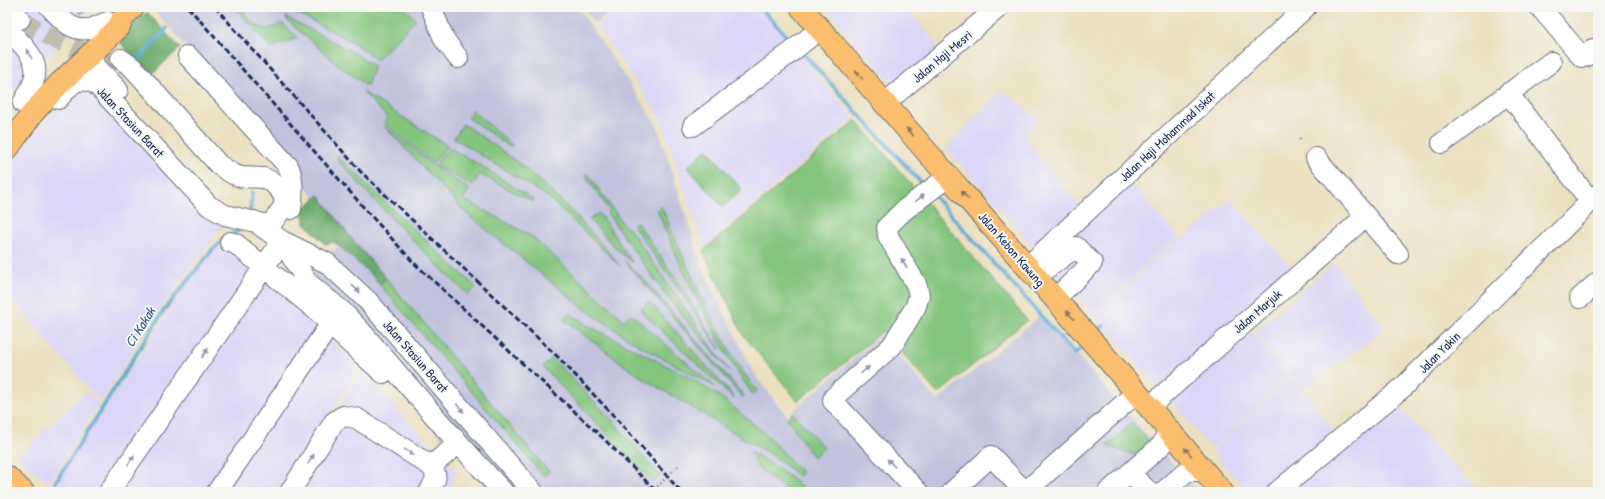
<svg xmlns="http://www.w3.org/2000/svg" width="1605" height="499" font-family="'Patrick Hand',sans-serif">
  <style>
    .built { fill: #dbd6f7 }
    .industrial { fill: #c1c2dd }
    .green { fill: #84c57d; stroke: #507a6e }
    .forest { fill: #6baa6c; stroke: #436c65 }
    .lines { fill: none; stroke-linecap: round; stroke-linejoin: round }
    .stream { stroke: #5cabd6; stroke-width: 4 }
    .minor-tunnel { stroke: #c1bdac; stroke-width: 20; stroke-dasharray: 20 10; stroke-linecap: butt }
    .minor-casing { stroke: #646d80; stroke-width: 22 }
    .major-casing { stroke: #646d80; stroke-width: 24 }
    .path { stroke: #646d80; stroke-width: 2.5; stroke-dasharray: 1 3; stroke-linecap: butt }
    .minor { stroke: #fff; stroke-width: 20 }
    .major { stroke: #fbbe6e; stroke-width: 22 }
    .rail { stroke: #1b2f5e; stroke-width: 3; stroke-dasharray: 6 3; stroke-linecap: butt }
    .oneway { fill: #8d97ae }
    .oneway2 { fill: #8b7666 }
    .labels { text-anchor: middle; stroke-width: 4; stroke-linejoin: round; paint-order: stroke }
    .street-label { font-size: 13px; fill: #1b2f5e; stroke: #f6f6f2 }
    .water-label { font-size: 14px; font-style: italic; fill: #325a88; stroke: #f6f6f2 }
  </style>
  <rect width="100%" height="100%" fill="#f6f6f2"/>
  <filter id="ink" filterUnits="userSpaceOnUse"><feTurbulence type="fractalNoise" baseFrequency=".025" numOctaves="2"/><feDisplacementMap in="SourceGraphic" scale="8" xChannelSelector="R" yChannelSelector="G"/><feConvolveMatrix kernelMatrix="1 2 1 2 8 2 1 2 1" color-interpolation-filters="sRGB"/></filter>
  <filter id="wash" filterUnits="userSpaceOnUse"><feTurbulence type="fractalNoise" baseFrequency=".012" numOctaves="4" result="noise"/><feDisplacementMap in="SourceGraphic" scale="16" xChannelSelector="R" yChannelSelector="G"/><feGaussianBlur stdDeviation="0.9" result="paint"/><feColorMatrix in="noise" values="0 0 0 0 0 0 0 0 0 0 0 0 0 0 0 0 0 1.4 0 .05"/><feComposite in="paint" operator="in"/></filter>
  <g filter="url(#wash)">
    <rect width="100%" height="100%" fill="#ebe0bf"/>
    <path class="built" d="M7,7H96L7,97Z
      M620,7H759L854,118L704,247L661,119L597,26Z
      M825,7H906L941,50L897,89Z
      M79,84L222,226L161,307L100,402L7,294V164Z
      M1002,90L1039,119L1024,137L1079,206L1033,246L946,148Z
      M1128,180L1179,236L1094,314L1043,259Z
      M1231,199L1292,269L1160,389L1096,315L1181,237L1183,239Z
      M213,244L264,271L359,368L279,492H53L51,490Z
      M1335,263L1385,329L1304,389L1255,330Z
      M1252,331L1290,375L1212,449L1170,400Z
      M362,373L457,472L449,492H284Z
      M1292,376L1336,434L1263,492H1247L1212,451Z
      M85,391L98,404L49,483L17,457Z
      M1395,403L1479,492H1289Z"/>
    <path class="industrial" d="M152,7H578L657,125L704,272L757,378L787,416L881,335L937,401L1042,314L1116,401L1195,488L1191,492H490L462,459L374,364L299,290L344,239L294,170Z
      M583,7H615L595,24Z"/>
    <path class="green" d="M234,7H243C245,18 257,30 270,28C274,28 278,25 282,23L298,38L271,48Z
      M295,7H301L306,12L312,7H403L416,19L377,60L354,43L295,12Z
      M286,17L353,52L374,66L367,86L337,64L287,20Z
      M363,92L448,146L433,163L384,123L388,118Z
      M472,110L512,145L510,147L467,117Z
      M856,120L1027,320L938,394L883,331L798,401L744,336L703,251Z
      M463,124C487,140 511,156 533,175C565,202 593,234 620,266L548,197L454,138Z
      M384,126L434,166L469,189L463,199L530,235L624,320L631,314L715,387L635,343L586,310L467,214Z
      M450,148L483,167L534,200L533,202L480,174L472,186L435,165Z
      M707,149L742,190L723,207L687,167Z
      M338,156L405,221L476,287L468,295C422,251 378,205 336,158Z
      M588,174L626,228L628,227L729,371L666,295L607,213L610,211L585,175Z
      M661,206C689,269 715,336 757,391L753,395C713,337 683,274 657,209Z
      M599,213L633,263L613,245L589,219Z
      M637,222L682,288L720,349L633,225Z
      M624,260L646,282L744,396L742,397Z
      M386,278L549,472L544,476L379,284Z
      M649,301L733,396L734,399L640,310Z
      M569,313L587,325L687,376L721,397L767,435L802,473L799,476L773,456L636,374L563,319Z
      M552,358L611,419L660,476L653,482L543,367Z
      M793,413L824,448L813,457L787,418Z
      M1132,423L1152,444L1138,456L1107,446Z
      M751,451L783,472L808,492H789L757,467Z"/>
    <path class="forest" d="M147,12L180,48L151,75L117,39Z
      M319,195L352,239L386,278L379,284L372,275L334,242L325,244L305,223L303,209Z"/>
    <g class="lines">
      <path class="stream" d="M760,7L794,44
        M802,52L925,187
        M136,62L167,28
        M933,195L1075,354L1086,343
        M247,215L250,211L252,192
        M230,236L239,230L242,224
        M1095,334L1103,326
        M55,483L164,310L213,249L224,240"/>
    </g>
  </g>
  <g filter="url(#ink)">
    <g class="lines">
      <path class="minor-tunnel" d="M84,7L87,10
        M20,19L26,24L116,69"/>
      <defs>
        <path id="minor" d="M9,7L20,19
          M50,7C62,20 73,34 93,28C98,26 103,23 108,22
          M431,7L444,39L458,58
          M1540,7L1582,57H1585L1593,49L1598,56
          M7,29C20,42 41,59 34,80C32,88 27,96 23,103
          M188,56L288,166C294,177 293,197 291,209
          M87,57L118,90
          M1508,93L1591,202
          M58,99C71,85 74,76 95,83L209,206L225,215L264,224L272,223L284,206V196L279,189L272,182L264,178L241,177L233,174L219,165L143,79L132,67L121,59
          M884,104L999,7
          M693,126L790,53L820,29
          M1442,143L1551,62
          M1316,158L1398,254
          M254,221L282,241L327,263L368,301L533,492
          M282,241L308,283L343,312L360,330L444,427L503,492
          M1028,266L1306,7
          M1037,276L1076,247L1092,263L1056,298
          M1580,298L1598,282
          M327,322L383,373
          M1149,407L1366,216
          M431,466L459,443
          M1130,473L1149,492
          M109,492L282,241
          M217,492L327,329V322L322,315L236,244L230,242
          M290,492L334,422L343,416L356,418L431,466C439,477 435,481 429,492
          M918,492L833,401L834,397L892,346L916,306L919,295L916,284L888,236L887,227L903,211L949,176
          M952,492L991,456L1025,492
          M1025,492L1136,393
          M1108,492L1163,444L1168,428
          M1163,492L1187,471H1204
          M1277,492L1402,388L1598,194"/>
        <path id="major" d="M801,7C941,169 1083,329 1222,492
          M7,149L32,114L58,85L114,32L119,26L124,16L133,7
          M7,477L23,492"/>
      </defs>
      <use href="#minor" class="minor-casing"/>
      <use href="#major" class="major-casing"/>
      <path class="path" d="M1300,139V140
        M652,492L678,466"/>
      <use href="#minor" class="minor"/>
      <use href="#major" class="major"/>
      <path class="rail" d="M188,7L365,209L413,262L604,439L657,492
        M215,7L361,172L558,357L613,415L681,492"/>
    </g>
    <defs><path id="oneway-solid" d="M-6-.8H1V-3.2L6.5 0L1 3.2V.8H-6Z"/></defs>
    <g class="oneway">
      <use href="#oneway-solid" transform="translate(29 54) rotate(-120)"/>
      <use href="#oneway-solid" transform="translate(920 198) rotate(-38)"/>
      <use href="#oneway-solid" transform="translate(904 263) rotate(-120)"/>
      <use href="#oneway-solid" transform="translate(356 289) rotate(43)"/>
      <use href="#oneway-solid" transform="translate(205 353) rotate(-56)"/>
      <use href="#oneway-solid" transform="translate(865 370) rotate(-40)"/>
      <use href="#oneway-solid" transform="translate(460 408) rotate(49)"/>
      <use href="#oneway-solid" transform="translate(409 452) rotate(32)"/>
      <use href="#oneway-solid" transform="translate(311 459) rotate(-58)"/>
      <use href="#oneway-solid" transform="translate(131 460) rotate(-56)"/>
      <use href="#oneway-solid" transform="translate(891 463) rotate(-133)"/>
    </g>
    <g class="oneway2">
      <use href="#oneway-solid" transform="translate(859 75) rotate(-131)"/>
      <use href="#oneway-solid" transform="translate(910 132) rotate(-131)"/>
      <use href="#oneway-solid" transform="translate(965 195) rotate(-132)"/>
      <use href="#oneway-solid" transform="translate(1070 315) rotate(-131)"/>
      <use href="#oneway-solid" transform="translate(1188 452) rotate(-130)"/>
    </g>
  </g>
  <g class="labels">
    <g class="street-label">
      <text transform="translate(942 56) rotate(-40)" y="5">Jalan Haji Mesri</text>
      <text transform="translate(131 122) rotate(47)" y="5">Jalan Stasiun Barat</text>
      <text transform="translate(1167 136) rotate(-43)" y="5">Jalan Haji Mohammad Iskat</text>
      <text transform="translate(1012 249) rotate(49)" y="5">Jalan Kebon Kawung</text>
      <text transform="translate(1257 311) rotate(-41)" y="5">Jalan Marjuk</text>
      <text transform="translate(1439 352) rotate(-45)" y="5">Jalan Yakin</text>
      <text transform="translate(416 356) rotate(49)" y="5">Jalan Stasiun Barat</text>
    </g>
    <g class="water-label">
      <text transform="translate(140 327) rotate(-58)" y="5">Ci Kakak</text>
    </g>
  </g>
  <rect width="1605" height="499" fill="none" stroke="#f6f6f2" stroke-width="24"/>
</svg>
